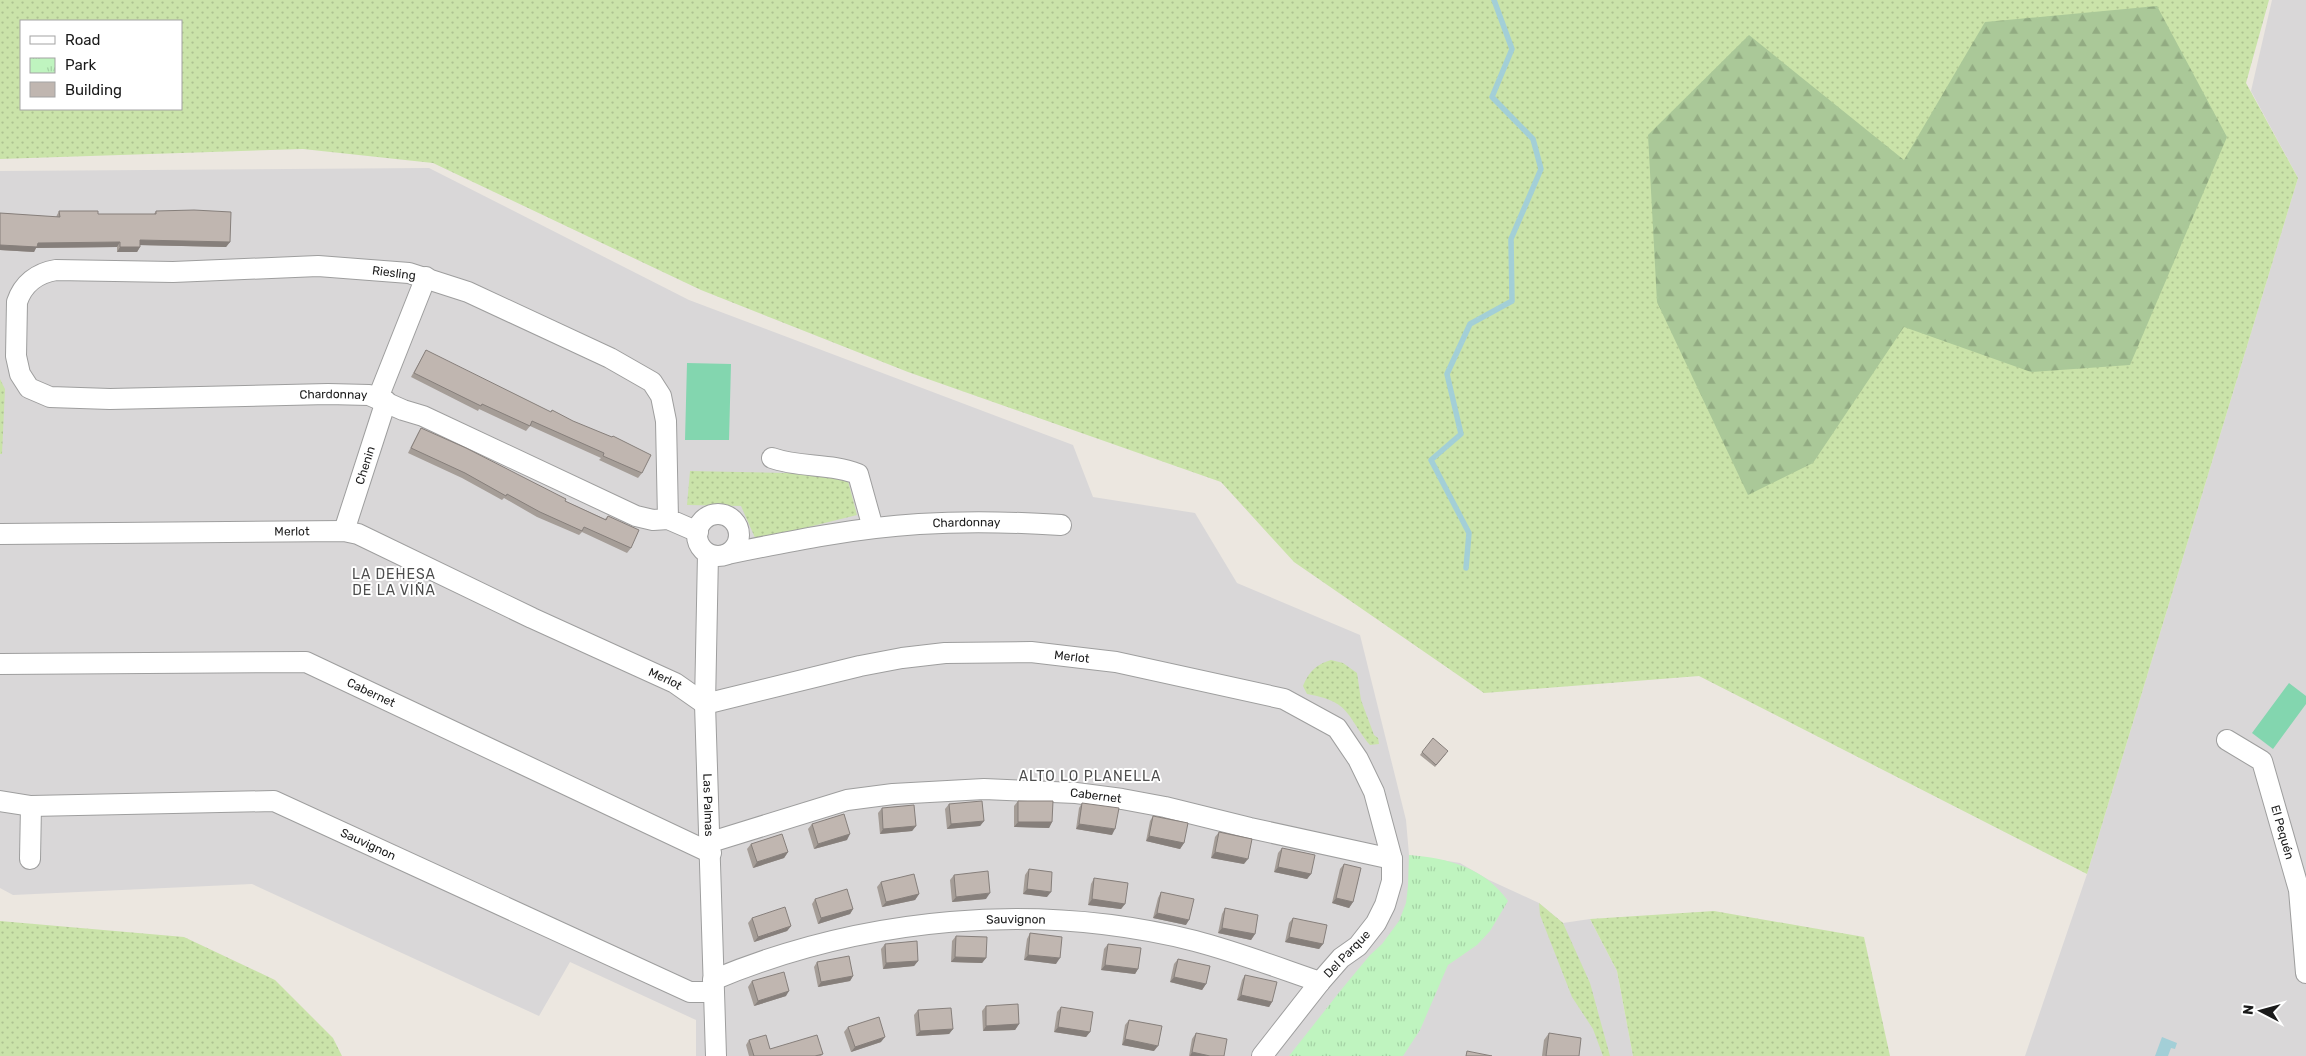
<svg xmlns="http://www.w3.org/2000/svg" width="2306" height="1056" font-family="Rubik,sans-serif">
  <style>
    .residential { fill: #d9d7d8 }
    .grass { fill: url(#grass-dots); fill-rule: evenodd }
    .forest { fill: url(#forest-firs) }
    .park { fill: url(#park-tufts) }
    .pitch { fill: #83d6af }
    .water { fill: #a3cfd7 }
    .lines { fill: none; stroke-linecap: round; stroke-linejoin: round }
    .stream { stroke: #a3cfd7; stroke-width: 5.5 }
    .minor-casing { stroke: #9e9e9e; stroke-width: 22 }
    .minor { stroke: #fff; stroke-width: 20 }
    .wall { fill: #a59d97 }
    .shaded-wall { fill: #867f7b }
    .building { fill: #c0b6b0; stroke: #867f7b }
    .labels { text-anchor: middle; stroke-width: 4; stroke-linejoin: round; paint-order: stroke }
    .street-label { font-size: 12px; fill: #1a1a1a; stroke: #fff }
    .neighbourhood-label { font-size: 14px; letter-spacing: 1px; fill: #4d4d4d; stroke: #fff }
  </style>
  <defs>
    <pattern id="grass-dots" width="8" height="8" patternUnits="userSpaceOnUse" patternTransform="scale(1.25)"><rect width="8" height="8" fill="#cae3a9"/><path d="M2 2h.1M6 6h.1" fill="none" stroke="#adc291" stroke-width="1.8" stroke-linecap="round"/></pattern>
    <pattern id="forest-firs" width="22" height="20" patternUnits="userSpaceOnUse" patternTransform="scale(1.25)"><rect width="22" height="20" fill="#aac898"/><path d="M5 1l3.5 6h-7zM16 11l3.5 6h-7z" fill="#92ab82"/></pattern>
    <pattern id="park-tufts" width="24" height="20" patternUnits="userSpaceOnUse" patternTransform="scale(1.25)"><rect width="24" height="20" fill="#bff4bf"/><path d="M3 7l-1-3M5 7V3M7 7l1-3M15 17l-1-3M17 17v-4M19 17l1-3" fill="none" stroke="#a4d1a4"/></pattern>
  </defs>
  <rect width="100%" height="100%" fill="#ece7e0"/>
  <path class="residential" d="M2272,0H2306V1056H2025L2087,874L2298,178L2251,91Z
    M429,168L689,300L1073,445L1093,497L1195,513L1237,583L1360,635L1406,820L1409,855L1460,863L1489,880L1539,903L1563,923L1590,919L1617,971L1633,1056H696V1020L570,962L539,1016L252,884L13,895L0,888V171Z"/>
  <path class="grass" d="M0,0H2269L2246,83L2298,178L2087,874L1699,676L1484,693L1294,562L1221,482L908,372L701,290L433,163L303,149L0,159ZM21,21H181V109H21Z
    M0,379L5,389L2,454H0Z
    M690,471L830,474L848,481L857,515L756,540L741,506L687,505Z
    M1331,660L1343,663L1357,673L1361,700L1374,735L1378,738L1379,744L1370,745C1345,714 1351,702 1307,694L1303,686C1309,672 1315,665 1331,660Z
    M1539,903L1563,923L1590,983L1610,1056H1603L1593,1029L1572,997L1540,915Z
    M1714,911L1864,937L1890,1056H1633L1617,971L1590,919Z
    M0,921L184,937L275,980L333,1038L342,1056H0Z"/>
  <path class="forest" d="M2157,6L2227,137L2130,365L2031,372L1904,327L1813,463L1748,495L1657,302L1648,135L1749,35L1904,160L1985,22Z"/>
  <path class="park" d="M1409,855C1448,858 1485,868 1508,901L1490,931L1477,945L1448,965L1420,1030L1403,1056H1289L1341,990L1370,955L1382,944L1399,921L1406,903L1408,886Z"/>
  <path class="pitch" d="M687,363L731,364L729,440H685Z
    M2289,683L2306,696V704L2273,749L2252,733Z"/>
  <path class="water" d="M2162,1037L2177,1043L2175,1049L2171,1048L2168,1056H2155Z"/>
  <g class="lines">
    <path class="stream" d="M1466,568L1469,533L1431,460L1461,434L1447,374L1470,324L1512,301L1511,239L1541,169L1533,139L1492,97L1512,49L1494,0"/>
    <defs>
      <g id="minor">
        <path d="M378,398L426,277"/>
        <path d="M772,458C800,468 830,463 858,474L873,528"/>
        <circle cx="718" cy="535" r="21"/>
        <path id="s1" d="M668,519L666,421L661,396L652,382L610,358L468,292L409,273L318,266L173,272L56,270C37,273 23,284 17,302L16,356L20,374L29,388L50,397L110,399L328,394L369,395L403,410L423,416L636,516L653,520L668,519L698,532"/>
        <path id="s2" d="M344,531L386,401"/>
        <path id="s3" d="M0,534L344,531L358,534L532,618L675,683L705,704L860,666L902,658L945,653L1031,652L1116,662L1284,699L1337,728L1358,759L1374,792L1392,859V881L1385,905L1376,923L1358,946L1341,958L1320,982L1262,1056"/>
        <path id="s4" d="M708,554L705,704L716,1056"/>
        <path id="s5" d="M727,554C791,541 854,528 919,524C967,521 1014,522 1061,525"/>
        <path id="s6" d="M0,664L306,662L711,853"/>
        <path id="s7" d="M2227,740L2262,761L2299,890L2306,973"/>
        <path id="s8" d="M0,801L31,806L274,801L690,992H713"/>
        <path id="s9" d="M711,842L847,800L893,794L984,789L1076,793L1122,799L1165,807L1250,828L1392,859"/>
        <path d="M30,859L31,806"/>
        <path id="s10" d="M713,980C864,917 1035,901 1195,941C1237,952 1279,968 1320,982"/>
      </g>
    </defs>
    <use href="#minor" class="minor-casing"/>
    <use href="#minor" class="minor"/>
  </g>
  <path class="wall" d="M59,211L98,214H154L156,211L230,242L226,247L140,245V247L137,252H117V247L36,248L34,252L0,250V213L56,217Z
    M426,350L642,473L638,478L599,460L601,458L530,426L526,431L479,409L478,411L411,377Z
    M421,428L565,501L605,519L608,516L631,548L627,553L582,532L579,535L537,517L504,498L502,500L462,478L408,453L418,433Z
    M1422,752L1446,754L1435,767L1420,755Z
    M1018,801L1052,822L1049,828L1014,827V806Z
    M1082,803L1112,835L1076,829L1079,808Z
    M949,804L984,821L980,826L947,829L945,809Z
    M882,808L916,826L912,831L880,834L878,813Z
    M1153,816L1184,843L1180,849L1146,841L1150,821Z
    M812,824L847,840L814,849L808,829Z
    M1219,832L1244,864L1211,858L1215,837Z
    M751,844L788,852L784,858L753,868L747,849Z
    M1282,848L1311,874L1307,879L1274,872L1278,853Z
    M1344,864L1353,902L1349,908L1332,903L1340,869Z
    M1029,869L1047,897L1023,894L1025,875Z
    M954,875L986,899L952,902L950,880Z
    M1094,878L1125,904L1121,909L1088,905L1091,884Z
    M881,882L919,894L915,900L882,907L877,887Z
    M1161,892L1186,925L1153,918L1158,898Z
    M815,899L853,909L850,914L818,924L812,904Z
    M1225,908L1255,934L1251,940L1218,933L1222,914Z
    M752,918L791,926L787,931L754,942L748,923Z
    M1293,918L1323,944L1319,949L1285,942L1289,923Z
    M1030,933L1056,964L1024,960L1027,939Z
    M956,936L986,958L982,963L951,962L952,941Z
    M885,944L918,961L914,966L883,969L881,949Z
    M1108,944L1138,969L1135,974L1101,970L1104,949Z
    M1178,959L1206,984L1202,990L1170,982L1174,964Z
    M817,962L853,976L850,981L818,987L814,967Z
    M1245,975L1272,1002L1269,1007L1237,1000L1242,980Z
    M752,981L786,996L754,1006L748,987Z
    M986,1006L1019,1024L1015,1030L983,1031L982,1011Z
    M1061,1007L1090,1032L1086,1037L1054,1032L1057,1012Z
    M918,1010L953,1029L949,1034L916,1036L914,1015Z
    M1129,1020L1154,1051L1122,1045L1125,1025Z
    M848,1027L881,1042L851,1052L844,1032Z
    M1196,1033L1224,1056H1189L1192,1039Z
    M1549,1033L1579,1056H1542L1544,1040Z
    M749,1040L770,1049L823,1054L821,1056H749L746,1045Z"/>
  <path class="shaded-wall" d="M140,240L230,242L226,247L137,245Z
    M120,242L117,247L36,248L34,252L0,250V245L38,243Z
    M120,247H140L137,252H117Z
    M984,821L980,826L947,829L951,824Z
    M1018,822H1052L1049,828L1014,827Z
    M1079,824L1115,829L1112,835L1076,829Z
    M916,826L912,831L880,834L883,829Z
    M850,834L847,840L814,849L818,844Z
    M1149,836L1184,843L1180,849L1146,841Z
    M788,852L784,858L753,868L757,862Z
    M1215,852L1248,859L1244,864L1211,858Z
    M1278,867L1311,874L1307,879L1274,872Z
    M1027,889L1051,892L1047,897L1023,894Z
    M990,893L986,899L952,902L956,897Z
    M919,894L915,900L882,907L886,902Z
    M1336,898L1353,902L1349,908L1332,903Z
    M1092,899L1125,904L1121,909L1088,905Z
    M853,909L850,914L818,924L821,918Z
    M1157,913L1189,920L1186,925L1153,918Z
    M791,926L787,931L754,942L758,937Z
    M1222,928L1255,934L1251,940L1218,933Z
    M1289,937L1323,944L1319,949L1285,942Z
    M1028,955L1060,958L1056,964L1024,960Z
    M955,957L986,958L982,963L951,962Z
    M918,961L914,966L883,969L886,963Z
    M1105,965L1138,969L1135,974L1101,970Z
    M853,976L850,981L818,987L821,982Z
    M1174,977L1206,984L1202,990L1170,982Z
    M789,991L786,996L754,1006L758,1001Z
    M1241,995L1272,1002L1269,1007L1237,1000Z
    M1019,1024L1015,1030L983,1031L986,1026Z
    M1058,1027L1090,1032L1086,1037L1054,1032Z
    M953,1029L949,1034L916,1036L920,1031Z
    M885,1037L881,1042L851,1052L855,1047Z
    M1125,1039L1158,1046L1154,1051L1122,1045Z
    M1192,1052L1210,1056H1190Z"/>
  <path class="building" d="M194,210L231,212L230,242L140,240V247H120V242L38,243L37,247L0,245V213L60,217L59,211H98V214H156V211Z
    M426,350L551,412L552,410L573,421L612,437L613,436L651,455L642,473L603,456L604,453L532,421L530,426L482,404L481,406L414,373Z
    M421,428L466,448L566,499L565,501L606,520L608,516L639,530L631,548L584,527L582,531L540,512L507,494L506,496L465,473L411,448Z
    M1433,738L1448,751L1436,765L1422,752Z
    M982,801L984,821L951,824L949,804Z
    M1018,801H1053L1052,822H1018Z
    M1082,803L1119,808L1115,829L1079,824Z
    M914,805L916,826L883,829L882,808Z
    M844,814L850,834L818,844L812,824Z
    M1153,816L1188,823L1184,843L1149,836Z
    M1219,832L1252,839L1248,859L1215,852Z
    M782,834L788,852L757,862L751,844Z
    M1282,848L1315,855L1311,874L1278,867Z
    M1344,864L1361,868L1353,902L1336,898Z
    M1029,869L1052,872L1051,892L1027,889Z
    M988,871L990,893L956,897L954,875Z
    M914,874L919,894L886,902L881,882Z
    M1094,878L1128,883L1125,904L1092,899Z
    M847,889L853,909L821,918L815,899Z
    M1161,892L1194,899L1189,920L1157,913Z
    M785,907L791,926L758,937L752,918Z
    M1225,908L1258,915L1255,934L1222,928Z
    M1293,918L1327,925L1323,944L1289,937Z
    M1030,933L1062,937L1060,958L1028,955Z
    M956,936L987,937L986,958L955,957Z
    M917,941L918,961L886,963L885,944Z
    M1108,944L1141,948L1138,969L1105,965Z
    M849,956L853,976L821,982L817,962Z
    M1178,959L1210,966L1206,984L1174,977Z
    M784,972L789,991L758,1001L752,981Z
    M1245,975L1277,982L1272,1002L1241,995Z
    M1018,1004L1019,1024L986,1026V1006Z
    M1061,1007L1093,1012L1090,1032L1058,1027Z
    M951,1008L953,1029L920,1031L918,1010Z
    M879,1017L885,1037L855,1047L848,1027Z
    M1129,1020L1162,1026L1158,1046L1125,1039Z
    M1196,1033L1227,1039L1224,1056H1210L1192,1052Z
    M1549,1033L1581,1038L1579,1056H1546Z
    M766,1035L770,1049L817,1035L823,1054L815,1056H754L749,1040Z
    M1467,1051L1492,1056H1466Z"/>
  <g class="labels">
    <g class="street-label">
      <text transform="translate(394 273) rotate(7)" y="4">Riesling</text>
      <text dy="4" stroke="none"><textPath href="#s1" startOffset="1209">Chardonnay</textPath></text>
      <text dy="4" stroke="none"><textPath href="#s2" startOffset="69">Chenin</textPath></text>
      <text dy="4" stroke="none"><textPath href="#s5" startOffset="242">Chardonnay</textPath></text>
      <text dy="4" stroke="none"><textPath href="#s3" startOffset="292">Merlot</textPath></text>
      <text dy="4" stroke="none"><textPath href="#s3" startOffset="1118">Merlot</textPath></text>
      <text dy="4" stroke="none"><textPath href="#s3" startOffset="698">Merlot</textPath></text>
      <text dy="4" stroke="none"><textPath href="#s6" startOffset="378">Cabernet</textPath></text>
      <text dy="4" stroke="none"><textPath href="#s9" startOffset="392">Cabernet</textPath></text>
      <text dy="4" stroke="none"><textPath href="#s4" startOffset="251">Las Palmas</textPath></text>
      <text dy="4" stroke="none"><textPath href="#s7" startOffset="115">El Pequén</textPath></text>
      <text dy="4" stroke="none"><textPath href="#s8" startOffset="378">Sauvignon</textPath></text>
      <text dy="4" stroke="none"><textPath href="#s10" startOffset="311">Sauvignon</textPath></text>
      <text transform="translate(1347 954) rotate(-46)" y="4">Del Parque</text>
    </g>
    <g class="neighbourhood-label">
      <text x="394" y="579">LA DEHESA<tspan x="394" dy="16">DE LA VIÑA</tspan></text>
      <text x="1090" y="781">ALTO LO PLANELLA</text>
    </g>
  </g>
  <rect x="20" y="20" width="162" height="90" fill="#ffffff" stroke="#a3a3a3"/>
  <rect x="30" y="36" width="25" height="8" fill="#ffffff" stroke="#a3a3a3"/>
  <text x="65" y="45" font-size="15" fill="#1a1a1a">Road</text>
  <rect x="30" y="58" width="25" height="15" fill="url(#park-tufts)" stroke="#a3a3a3"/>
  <text x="65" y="70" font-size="15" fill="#1a1a1a">Park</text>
  <rect x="30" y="82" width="25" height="15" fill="#c0b6b0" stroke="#a3a3a3"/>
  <text x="65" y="95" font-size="15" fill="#1a1a1a">Building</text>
  <g transform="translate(2261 1011) rotate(276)" stroke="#ffffff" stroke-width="4" paint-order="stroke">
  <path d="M0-4L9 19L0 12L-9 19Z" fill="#1a1a1a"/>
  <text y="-8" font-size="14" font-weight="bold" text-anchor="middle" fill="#1a1a1a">N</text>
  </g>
</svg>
